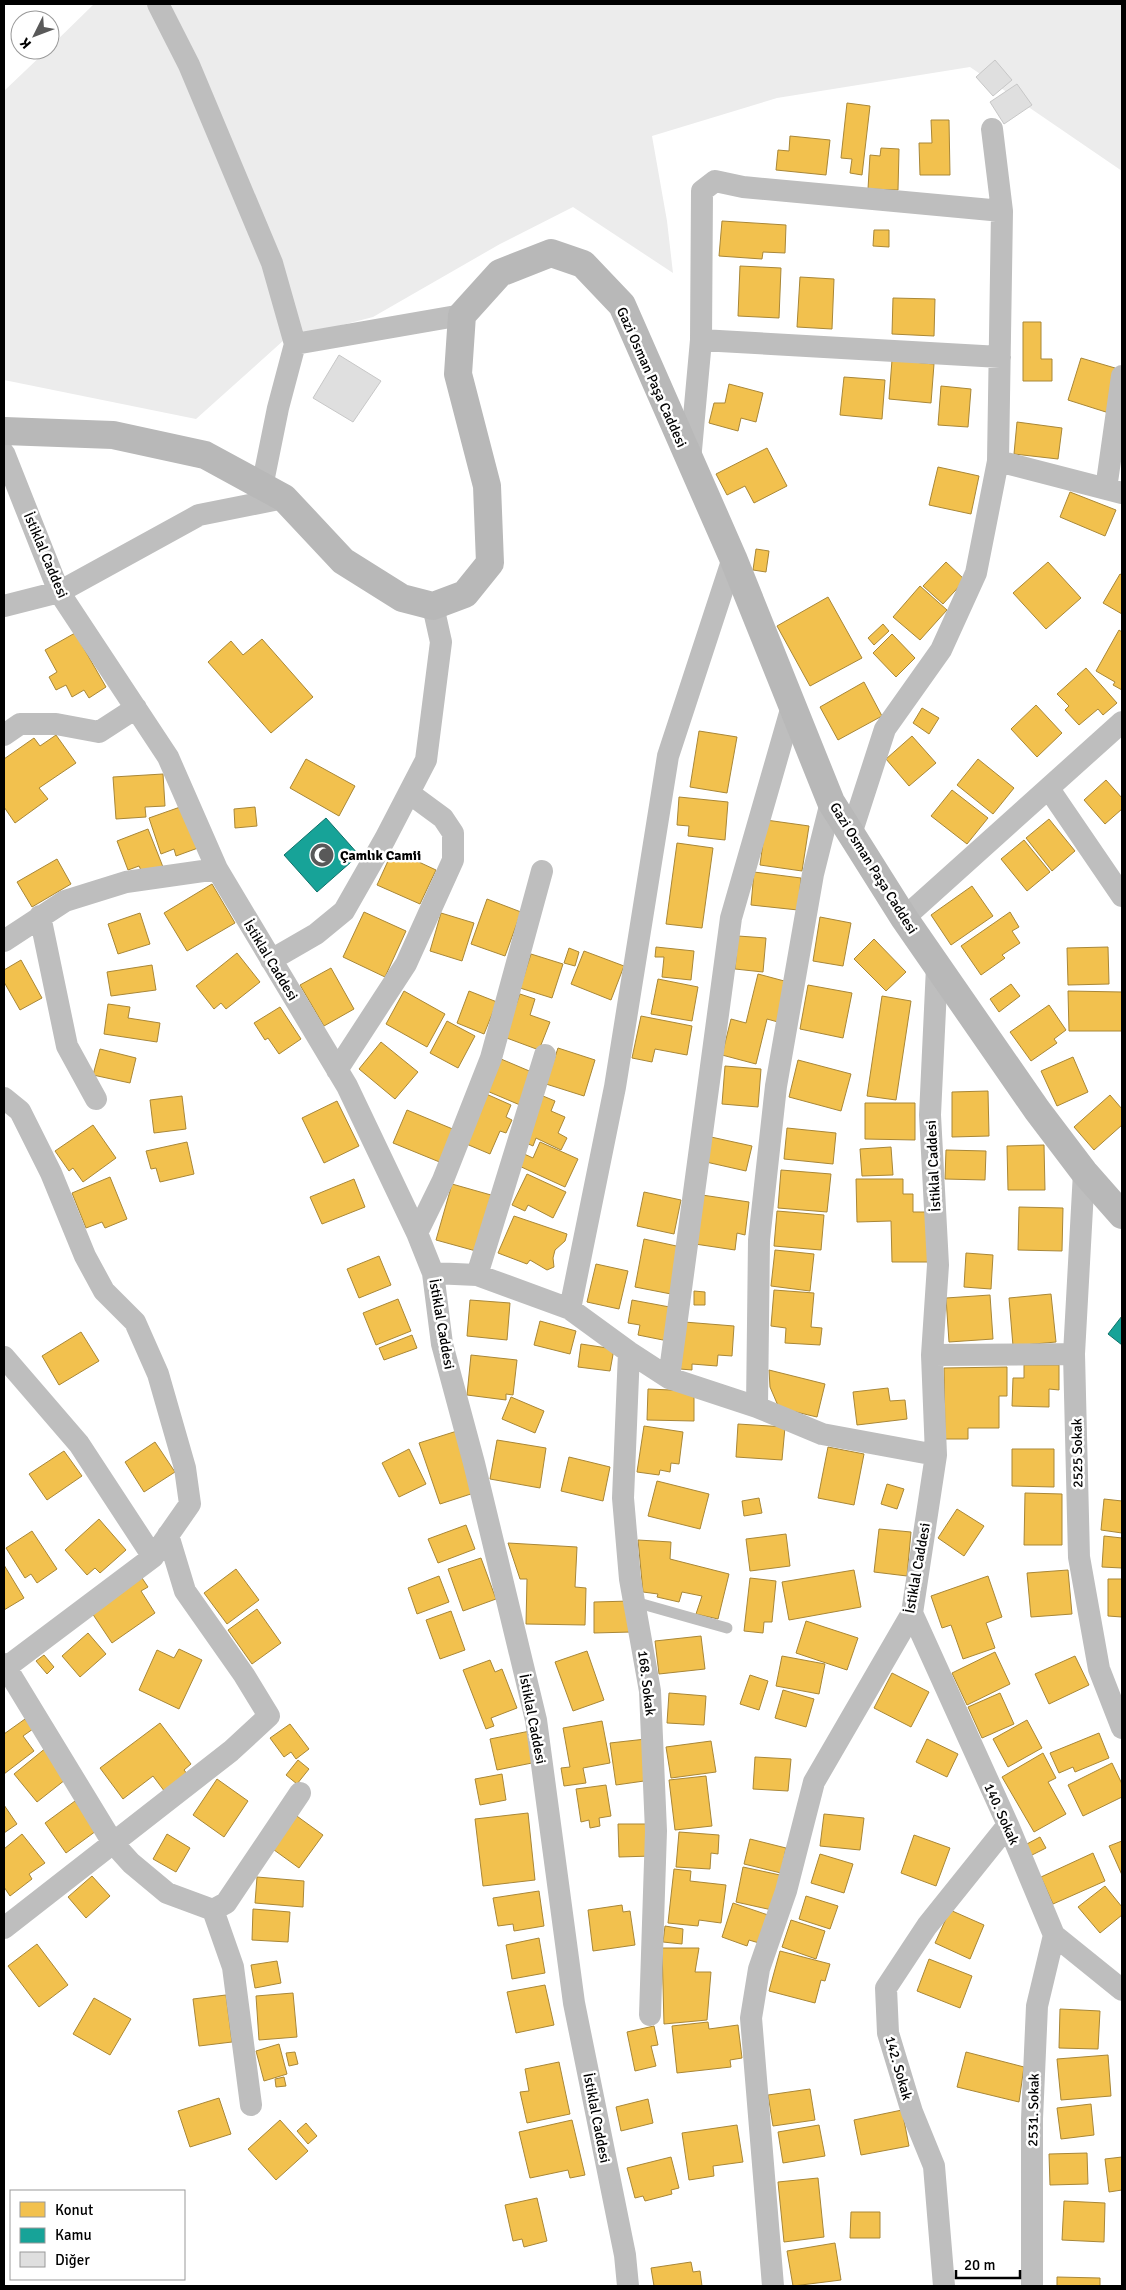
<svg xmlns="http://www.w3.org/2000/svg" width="1126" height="2290" font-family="Signika,sans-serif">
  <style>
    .green { fill: #ececec }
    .homes { fill: #f2c14e; stroke: #a98737 }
    .public { fill: #17a398; stroke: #10726a }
    .building { fill: #dfdfdf; stroke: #c7c7c7 }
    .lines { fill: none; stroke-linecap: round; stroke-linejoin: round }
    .lane { stroke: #bebebe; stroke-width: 11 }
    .street { stroke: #bebebe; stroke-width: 22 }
    .secondary { stroke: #b8b8b8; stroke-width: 28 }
    .labels { text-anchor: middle; stroke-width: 5; stroke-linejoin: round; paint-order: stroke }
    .street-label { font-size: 14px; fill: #000; stroke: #fff }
    .poi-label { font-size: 14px; font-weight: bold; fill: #000; stroke: #fff; text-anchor: start }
  </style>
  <rect width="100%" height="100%" fill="#fff"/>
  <path class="green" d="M94,4H1122V171L970,67L777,98L652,136L667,221L673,273L573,207L500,244L373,317L284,340L196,419L4,380V91L47,50H50V47Z"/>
  <path class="homes" d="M847,103L870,106L862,175L850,173L852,159L841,158Z
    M931,120H949L950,175H920L919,143H932Z
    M790,136L830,140L826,175L776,170L778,150L789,151Z
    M881,148L899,149L898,190L868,189L870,155L880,156Z
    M722,221L786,225L785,253L763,252L762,259L719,256Z
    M874,230H889V247L873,246Z
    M740,266L781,268L779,318L738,316Z
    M800,277L834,279L832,329L797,327Z
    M893,298L935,299L934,336L892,334Z
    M1023,322H1041V359H1052V381H1023Z
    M1081,358L1115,368L1109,413L1068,400Z
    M892,360L934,364L931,403L889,399Z
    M844,377L885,380L882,419L840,415Z
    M729,384L763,393L756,422L741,418L738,431L709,423L714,403H725Z
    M941,386L971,389L968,427L938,425Z
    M1017,422L1062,428L1058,459L1014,454Z
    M767,448L787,486L754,503L745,486L727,495L716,474Z
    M938,467L979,476L971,514L929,505Z
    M1070,492L1116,510L1105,536L1060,517Z
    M756,549L769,551L766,572L753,570Z
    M946,562L965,580L943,604L923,586Z
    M1048,562L1081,598L1046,629L1013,593Z
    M1120,574L1122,575V614L1103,603Z
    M920,586L947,610L920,640L893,617Z
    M828,597L862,658L810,686L777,626Z
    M883,624L889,631L874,645L868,638Z
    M1119,630L1122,632V690L1113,685L1115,682L1096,671Z
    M75,633L106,687L89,698L84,690L72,697L66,685L56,690L49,677L57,672L45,650Z
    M892,634L915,658L896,677L873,653Z
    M262,639L313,697L271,733L208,662L231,641L243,655Z
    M1086,668L1117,703L1103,715L1098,709L1079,725L1065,710L1069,706L1057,694Z
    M864,682L882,716L838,740L820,707Z
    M1036,705L1062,733L1037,757L1011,729Z
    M922,708L939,718L929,734L913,723Z
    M699,731L737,737L727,793L690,787Z
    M56,735L76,763L39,788L48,799L15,823L4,807V759L34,738L40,746Z
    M912,736L936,763L909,786L886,759Z
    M306,759L355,786L339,816L290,788Z
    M978,759L1014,788L993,814L957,785Z
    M163,774L165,806L145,807L146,817L116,819L113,777Z
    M1106,780L1122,798V809L1105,824L1084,800Z
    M952,790L988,818L967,844L931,816Z
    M679,797L728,802L725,840L688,836L689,826L677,825Z
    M183,806L198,848L176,856L174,849L161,854L149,818Z
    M255,807L257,826L235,828L234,809Z
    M1049,819L1075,851L1052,871L1026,838Z
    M766,820L809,826L802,871L760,865Z
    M148,829L163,867L143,874L139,866L128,870L117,841Z
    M1024,840L1050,872L1027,891L1001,859Z
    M677,843L713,848L702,928L666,924Z
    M393,850L436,870L420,904L377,885Z
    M57,859L71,884L32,907L17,882Z
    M754,872L801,878L798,910L751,905Z
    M212,884L235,923L187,951L164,913Z
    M972,886L993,916L951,945L931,915Z
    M487,899L521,912L505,956L471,944Z
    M364,912L406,931L385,977L343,957Z
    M1010,912L1019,927L1012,931L1020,943L1002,955L1005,958L981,975L961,946Z
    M140,913L150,944L118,954L108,924Z
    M441,913L474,923L462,961L430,951Z
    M820,917L851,923L843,966L813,961Z
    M738,936L766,938L763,972L735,969Z
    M874,939L906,972L886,991L854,959Z
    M656,947L694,951L691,980L662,977L664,957H655Z
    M1108,947L1109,984L1068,985L1067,948Z
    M569,948L579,952L575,966L564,963Z
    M584,951L624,966L611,1000L571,984Z
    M237,953L260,982L226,1009L221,1003L214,1009L196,986Z
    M531,954L563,964L552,998L520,988Z
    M21,960L42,998L20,1010L4,982V970Z
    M152,965L156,990L111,996L107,972Z
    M331,968L354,1009L324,1026L300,985Z
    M758,974L788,982L778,1022L767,1019L756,1064L722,1055L731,1019L746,1023Z
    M658,979L698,987L692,1021L651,1014Z
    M1011,984L1020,996L999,1012L990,999Z
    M808,985L852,993L843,1038L800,1029Z
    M404,991L445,1014L427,1047L386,1024Z
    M469,991L497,1002L484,1034L457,1023Z
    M1068,991L1122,992V1031H1069Z
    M520,994L535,999L530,1015L550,1022L539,1050L504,1037Z
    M882,996L911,1001L896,1100L867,1096Z
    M108,1004L130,1007L128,1018L160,1023L157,1042L104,1034Z
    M1049,1005L1066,1030L1054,1039L1057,1043L1031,1061L1010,1032Z
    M280,1007L301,1039L279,1054L268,1038L265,1040L254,1023Z
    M641,1016L692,1026L687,1055L655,1049L652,1062L632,1058Z
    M447,1021L475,1036L458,1068L430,1053Z
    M381,1042L418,1072L395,1099L359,1069Z
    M558,1048L595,1060L584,1096L546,1084Z
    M100,1049L136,1058L130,1083L93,1075Z
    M1073,1057L1088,1092L1057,1106L1041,1071Z
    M501,1059L534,1073L520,1105L487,1091Z
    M798,1060L851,1074L841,1111L789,1097Z
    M725,1066L761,1069L758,1107L722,1104Z
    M988,1091L989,1136L952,1137V1092Z
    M484,1093L511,1105L506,1117L512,1120L506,1133L500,1131L490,1154L464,1143Z
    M1110,1095L1122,1109V1125L1094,1150L1074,1127Z
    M182,1096L186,1129L154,1133L150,1100Z
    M543,1096L555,1101L551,1111L565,1117L558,1133L567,1138L561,1150L536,1138L533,1146L522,1141Z
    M337,1101L359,1146L324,1163L302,1118Z
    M865,1103H915V1140L865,1139Z
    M407,1110L455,1130L442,1163L393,1143Z
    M93,1125L116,1158L83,1182L73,1168L69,1171L55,1151Z
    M787,1128L836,1133L833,1164L784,1159Z
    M711,1137L752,1146L746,1171L706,1162Z
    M187,1142L194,1174L160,1182L156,1168L151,1169L146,1151Z
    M540,1142L578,1159L565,1187L517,1165L522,1153L533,1158Z
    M1044,1145L1045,1190H1008L1007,1146Z
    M891,1147L893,1175L862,1176L860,1149Z
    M946,1150L986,1151L985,1180L945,1179Z
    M781,1170L831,1174L827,1212L778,1208Z
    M527,1174L566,1192L553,1218L528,1205L525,1211L512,1205Z
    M110,1177L127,1219L105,1228L102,1222L86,1228L72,1193Z
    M354,1179L365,1207L322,1224L310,1197Z
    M856,1179H903V1194H913V1212H927L928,1262H892L891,1221L857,1222Z
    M452,1184L491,1195L476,1251L436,1240Z
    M644,1192L681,1200L674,1234L637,1226Z
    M702,1195L749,1202L745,1235L737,1233L735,1250L695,1244Z
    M1019,1207L1063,1208L1062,1251L1018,1250Z
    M777,1211L824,1215L821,1250L774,1246Z
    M514,1216L567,1234L565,1241L555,1250L553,1258L554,1267L547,1270L530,1260L527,1264L498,1253Z
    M644,1239L681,1247L671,1294L635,1287Z
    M775,1250L814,1254L810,1291L771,1286Z
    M966,1253L993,1255L991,1289L964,1287Z
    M379,1256L391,1285L359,1298L347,1269Z
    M596,1264L628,1271L619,1309L587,1302Z
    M774,1290L814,1293L811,1327L822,1328L820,1345L785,1343L786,1328L771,1326Z
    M694,1291L705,1292V1305H694Z
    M1051,1294L1056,1342L1013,1346L1009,1298Z
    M990,1295L993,1339L949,1342L946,1298Z
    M398,1299L411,1331L376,1345L363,1313Z
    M470,1300L510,1303L507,1340L467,1336Z
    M632,1300L675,1308L668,1341L638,1335L640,1325L628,1323Z
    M540,1321L576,1331L570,1354L534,1345Z
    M684,1322L734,1326L732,1356L718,1355L717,1366L692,1364V1370L680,1369Z
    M81,1332L99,1361L59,1385L42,1356Z
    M412,1335L417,1348L384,1360L379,1348Z
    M581,1344L614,1349L610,1371L578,1367Z
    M471,1355L517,1360L513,1395L506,1394V1400L467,1395Z
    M1024,1365H1059V1390L1049,1389V1407L1012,1406L1013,1378H1024Z
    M1007,1367V1396H999V1428H968V1439H945L944,1368Z
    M769,1370L825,1384L817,1417L779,1408L770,1387Z
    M888,1388L890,1401L905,1400L907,1419L857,1425L853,1392Z
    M648,1389L694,1391V1421L647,1420Z
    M511,1397L544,1411L535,1433L502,1419Z
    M738,1424L785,1427L782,1460L736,1457Z
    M644,1426L683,1432L679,1464L671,1463L670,1472L660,1470L659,1475L637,1472Z
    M457,1431L477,1492L440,1504L419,1443Z
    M497,1440L546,1448L540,1488L490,1479Z
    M155,1442L175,1472L144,1492L125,1462Z
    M828,1447L864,1454L854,1505L818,1498Z
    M409,1449L426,1484L399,1497L382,1463Z
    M1012,1449H1054V1487L1012,1486Z
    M64,1451L82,1476L47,1500L29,1474Z
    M569,1457L610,1467L603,1501L561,1491Z
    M657,1481L709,1494L700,1529L648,1516Z
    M887,1484L904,1489L897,1509L881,1504Z
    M1025,1493L1062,1494V1545H1024Z
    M759,1498L762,1513L744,1516L742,1501Z
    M1104,1499L1122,1501V1533L1101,1530Z
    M957,1509L984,1526L964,1556L938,1538Z
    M99,1519L126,1550L100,1573L95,1568L87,1575L65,1550Z
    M466,1525L475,1549L438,1563L428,1539Z
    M879,1529L911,1532L907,1576L874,1572Z
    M32,1531L57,1569L37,1583L31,1574L25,1578L6,1548Z
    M786,1534L790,1566L750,1571L746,1539Z
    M1104,1536L1122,1538V1568L1102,1567Z
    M638,1540L671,1542L670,1559L729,1574L718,1619L696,1614L702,1596L682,1592L679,1602L657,1597L658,1594L643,1592Z
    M508,1543L577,1547L575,1587L586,1588L585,1625L526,1624L527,1579H520Z
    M481,1558L496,1599L463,1611L448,1569Z
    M4,1565L24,1598L4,1610Z
    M236,1569L259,1600L227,1624L204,1593Z
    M854,1570L861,1607L789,1620L782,1582Z
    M1068,1570L1072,1614L1031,1617L1027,1573Z
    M439,1576L449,1602L417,1614L408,1588Z
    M988,1576L1002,1617L986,1623L995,1648L963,1659L951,1625L942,1628L931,1596Z
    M142,1578L148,1587L141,1591L155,1613L112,1643L92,1613Z
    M750,1578L776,1581L772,1622H764L763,1633L744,1631Z
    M1108,1579H1122V1617L1108,1616Z
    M631,1601V1632L594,1633V1602Z
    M257,1609L281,1643L252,1664L228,1630Z
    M451,1611L465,1650L440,1659L426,1620Z
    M806,1621L858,1638L847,1670L796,1653Z
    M88,1633L106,1654L80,1677L62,1656Z
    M701,1636L705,1669L659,1674L655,1641Z
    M179,1649L202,1660L179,1709L139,1690L157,1650L174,1658Z
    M587,1651L604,1700L573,1711L555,1662Z
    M995,1652L1010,1684L967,1705L952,1673Z
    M44,1655L54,1667L47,1674L36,1661Z
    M782,1656L825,1664L819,1694L776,1686Z
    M1075,1656L1089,1685L1049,1704L1035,1674Z
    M490,1660L495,1672L502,1669L517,1708L491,1718L494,1726L486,1729L463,1670Z
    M892,1673L929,1692L911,1727L874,1708Z
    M750,1675L768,1681L759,1710L740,1704Z
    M783,1690L814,1699L806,1727L775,1718Z
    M669,1693L706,1696L704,1725L667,1723Z
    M1000,1693L1014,1724L982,1738L968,1707Z
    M25,1719L33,1729L23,1736L34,1751L4,1774V1734Z
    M1027,1720L1042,1748L1008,1767L993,1739Z
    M602,1721L610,1763L583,1768L586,1783L564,1786L561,1768L570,1767L563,1728Z
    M160,1723L191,1764L184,1770L188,1775L165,1792L153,1776L123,1799L100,1768Z
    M290,1724L309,1749L296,1759L291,1752L284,1757L270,1738Z
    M530,1731L537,1762L497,1770L490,1739Z
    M1099,1733L1109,1758L1075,1772L1073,1767L1059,1773L1050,1753Z
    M646,1739L651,1780L616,1785L610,1743Z
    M927,1739L958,1754L947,1777L916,1762Z
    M711,1741L716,1772L671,1778L666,1747Z
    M47,1747L70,1776L37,1802L14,1774Z
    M1043,1753L1056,1778L1048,1782L1066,1814L1034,1832L1002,1777Z
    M755,1757L791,1759L788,1791L753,1789Z
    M298,1760L309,1769L297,1784L286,1775Z
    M1112,1763L1122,1784V1797L1083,1816L1068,1785Z
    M502,1774L506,1800L480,1805L475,1779Z
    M706,1776L712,1826L675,1830L669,1780Z
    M217,1779L248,1801L224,1837L193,1815Z
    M606,1785L611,1816L599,1818L600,1826L590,1828L589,1820L581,1822L576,1789Z
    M75,1801L96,1831L66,1853L45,1823Z
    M4,1805L17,1824L4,1833Z
    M528,1813L535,1880L483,1886L475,1819Z
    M294,1814L323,1835L299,1868L270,1847Z
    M824,1814L864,1818L860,1850L820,1846Z
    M618,1824H651L652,1856L619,1857Z
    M679,1832L719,1835L718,1854L711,1853L710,1869L676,1867Z
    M22,1834L45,1863L29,1874L32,1879L10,1896L4,1887V1849Z
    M167,1834L190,1848L176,1872L153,1859Z
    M914,1835L950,1848L936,1886L901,1873Z
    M1040,1837L1046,1848L1030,1856L1025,1845Z
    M750,1839L786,1848L781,1873L744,1864Z
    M1122,1841V1875L1109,1846Z
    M1093,1853L1105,1881L1053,1904L1041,1877Z
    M820,1854L853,1864L844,1893L811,1883Z
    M743,1867L780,1875L772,1910L736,1902Z
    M674,1869L691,1871L690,1881L726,1885L721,1923L699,1920L698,1926L668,1923Z
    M92,1876L110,1896L86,1918L68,1897Z
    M257,1877L304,1881L303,1907L255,1903Z
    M1105,1886L1122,1907V1915L1100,1933L1078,1907Z
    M539,1891L544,1926L514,1931L513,1924L498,1926L493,1898Z
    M806,1896L838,1906L830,1929L799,1919Z
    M733,1903L768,1915L759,1943L749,1940L747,1946L722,1937Z
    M622,1905L623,1912L630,1911L635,1945L593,1951L588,1910Z
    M253,1909L290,1912L288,1942L252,1940Z
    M950,1910L984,1925L970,1959L935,1943Z
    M791,1920L825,1931L816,1959L782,1947Z
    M665,1926L683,1929L682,1944L663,1942Z
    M539,1938L545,1973L512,1979L506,1945Z
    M37,1944L68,1985L39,2007L8,1966Z
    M662,1948H699L695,1972H711L707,2020L664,2024Z
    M780,1951L830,1964L825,1981L821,1980L815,2003L769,1991Z
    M929,1959L972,1976L960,2008L917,1991Z
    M277,1961L281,1983L255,1988L251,1965Z
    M545,1985L554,2025L516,2033L507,1992Z
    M293,1993L297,2037L259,2040L256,1996Z
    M226,1995L232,2042L199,2046L193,1999Z
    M94,1998L131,2019L110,2055L73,2034Z
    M1060,2009L1100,2011L1098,2049L1059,2048Z
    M708,2022L709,2029L738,2025L742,2058L730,2060L731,2067L677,2073L672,2026Z
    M654,2026L658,2045L651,2046L656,2066L635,2071L627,2032Z
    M279,2044L287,2074L264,2081L256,2051Z
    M295,2052L298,2064L289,2066L286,2053Z
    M966,2052L1024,2067L1019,2102L957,2087Z
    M1108,2055L1111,2096L1061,2100L1057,2059Z
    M559,2062L570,2114L527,2123L520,2092L529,2091L525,2069Z
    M284,2077L286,2086L276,2087L275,2079Z
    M810,2089L815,2120L773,2126L768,2095Z
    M219,2098L231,2134L190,2147L178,2111Z
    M648,2099L653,2123L621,2131L616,2107Z
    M1091,2104L1094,2135L1061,2139L1057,2108Z
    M902,2110L909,2146L861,2155L854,2120Z
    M280,2120L308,2151L276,2180L248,2149Z
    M572,2120L585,2175L570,2178L568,2170L530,2178L519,2132Z
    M306,2123L317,2136L308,2144L297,2131Z
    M737,2125L743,2162L713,2166L714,2176L689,2180L682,2133Z
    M819,2125L825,2156L783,2163L778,2132Z
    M1087,2153L1088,2184L1050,2185L1049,2154Z
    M671,2157L679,2188L671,2190L672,2194L645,2201L643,2196L635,2198L627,2168Z
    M1122,2157V2190L1109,2192L1105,2159Z
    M818,2178L824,2237L784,2242L778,2182Z
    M537,2198L547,2241L524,2247L522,2239L513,2241L505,2205Z
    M1064,2201L1105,2203L1104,2242L1062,2240Z
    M851,2212H880V2238H850Z
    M835,2243L841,2280L793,2286L787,2251Z
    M691,2262L693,2272L700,2271L702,2286H654L651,2268Z
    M1057,2277L1100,2278V2286H1057Z"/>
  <path class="public" d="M326,818L359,855L317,892L284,855Z
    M1122,1316V1345L1108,1334Z"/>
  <path class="building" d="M995,60L1012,80L993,96L976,77Z
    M1017,84L1032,105L1004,124L990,102Z
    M339,355L381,381L353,422L313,398Z"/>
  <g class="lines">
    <path class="lane" d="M635,1602L727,1628"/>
    <path class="street" d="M158,4L189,65L272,263L295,344L278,408L262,487
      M701,340L1000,357
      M295,344L462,315
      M4,453L59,592L168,757L217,869L347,1086L417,1233L433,1273L442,1344L474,1463L536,1720L574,2003L625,2255L628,2286
      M690,461L701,340L702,191L715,181L743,187L1002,211
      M998,461L1122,493
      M1106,489L1122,376
      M4,606L59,592L199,515L284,498
      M4,735L20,724H56L99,732L136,708
      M1049,789L1122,896
      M851,834L885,729L941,650L976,573L998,461L1002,211L992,129
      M40,916L67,1046L96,1099
      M904,918L1122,722
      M4,941L65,901L126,882L217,869
      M271,960L316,934L344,911L385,839L426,760L441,642L433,606
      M337,1070L406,964L453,860V833L443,818L409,793
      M4,1098L20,1111L51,1173L85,1256L104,1291L135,1322L158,1374L185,1468L190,1504L153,1557L4,1669
      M1084,1172L1074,1354L1079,1557L1099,1669L1122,1728
      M417,1233L443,1180L491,1058L542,871
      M433,1273L477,1275L570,1309L629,1352L669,1378L757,1407L822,1434L936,1455
      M477,1275L545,1055
      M570,1309L615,1087L668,756L733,558
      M629,1352L623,1498L630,1579L650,1691L656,1831L650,2015
      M932,1355L1074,1354
      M4,1357L79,1444L153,1557
      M669,1378L731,918L792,706
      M757,1407L759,1240L776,1086L813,874L831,802
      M912,1613L1008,1825L1054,1935L1122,1990
      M4,1664L113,1843L131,1863L167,1893L213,1910L233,1967L251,2105
      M213,1910L226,1903L300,1793
      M4,1928L231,1751L269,1716L244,1675L185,1591L168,1535
      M773,2286L751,2018L759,1969L786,1891L814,1782L912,1613L936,1455L932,1355L938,1265L930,1115L937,967
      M944,2286L934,2166L912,2112L888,2033L886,1988L927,1926L1008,1825
      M1032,2286V2119L1037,2006L1054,1935"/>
    <path class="secondary" d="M4,431L113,435L205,455L284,498L343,561L402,598L433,606L465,594L490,563L487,486L458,374L462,315L500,273L551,253L583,264L622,305L733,558L831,802L904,918L1037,1110L1084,1172L1122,1215"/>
  </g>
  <defs>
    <symbol id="mosque-disc" viewBox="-11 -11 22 22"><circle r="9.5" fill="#595959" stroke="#fff"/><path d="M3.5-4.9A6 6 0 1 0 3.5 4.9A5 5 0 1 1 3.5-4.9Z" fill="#fff"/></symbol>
  </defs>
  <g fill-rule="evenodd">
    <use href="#mosque-disc" x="308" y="841" width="28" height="28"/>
  </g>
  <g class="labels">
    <g class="street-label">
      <text transform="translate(652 377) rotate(66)" y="5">Gazi Osman Paşa Caddesi</text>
      <text transform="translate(46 555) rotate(67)" y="5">İstiklal Caddesi</text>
      <text transform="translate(874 868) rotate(58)" y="5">Gazi Osman Paşa Caddesi</text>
      <text transform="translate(271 960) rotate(59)" y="5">İstiklal Caddesi</text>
      <text transform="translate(933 1166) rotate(-93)" y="5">İstiklal Caddesi</text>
      <text transform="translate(442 1324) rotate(80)" y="5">İstiklal Caddesi</text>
      <text transform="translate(1077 1453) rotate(-91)" y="5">2525 Sokak</text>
      <text transform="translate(917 1568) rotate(-80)" y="5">İstiklal Caddesi</text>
      <text transform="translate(647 1683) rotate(83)" y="5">168. Sokak</text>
      <text transform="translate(533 1719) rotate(79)" y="5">İstiklal Caddesi</text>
      <text transform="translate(1002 1814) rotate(66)" y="5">140. Sokak</text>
      <text transform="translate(899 2068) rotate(74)" y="5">142. Sokak</text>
      <text transform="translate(1033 2110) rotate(-89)" y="5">2531. Sokak</text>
      <text transform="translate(597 2118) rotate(79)" y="5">İstiklal Caddesi</text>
    </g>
    <g class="poi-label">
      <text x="340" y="860">Çamlık Camii</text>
    </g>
  </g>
  <rect width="1126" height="2290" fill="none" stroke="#000000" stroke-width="10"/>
  <rect x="10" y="2190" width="175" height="90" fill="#ffffff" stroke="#999999"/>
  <rect x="20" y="2202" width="25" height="15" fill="#f2c14e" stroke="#999999"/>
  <text x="55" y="2215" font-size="15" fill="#000000">Konut</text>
  <rect x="20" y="2228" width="25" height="15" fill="#17a398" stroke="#999999"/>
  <text x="55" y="2240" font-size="15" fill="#000000">Kamu</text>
  <rect x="20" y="2252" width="25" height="15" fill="#dfdfdf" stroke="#999999"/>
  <text x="55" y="2265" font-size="15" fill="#000000">Diğer</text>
  <g transform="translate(35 35) rotate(228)"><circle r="24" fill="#ffffff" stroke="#999999"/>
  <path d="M0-4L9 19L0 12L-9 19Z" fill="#595959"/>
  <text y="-8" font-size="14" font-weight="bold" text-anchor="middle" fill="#000000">K</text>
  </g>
  <path d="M956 2270v8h64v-8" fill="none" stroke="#000000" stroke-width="2.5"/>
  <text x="964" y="2270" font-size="15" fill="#000000" stroke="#ffffff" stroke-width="4" paint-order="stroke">20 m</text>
</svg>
